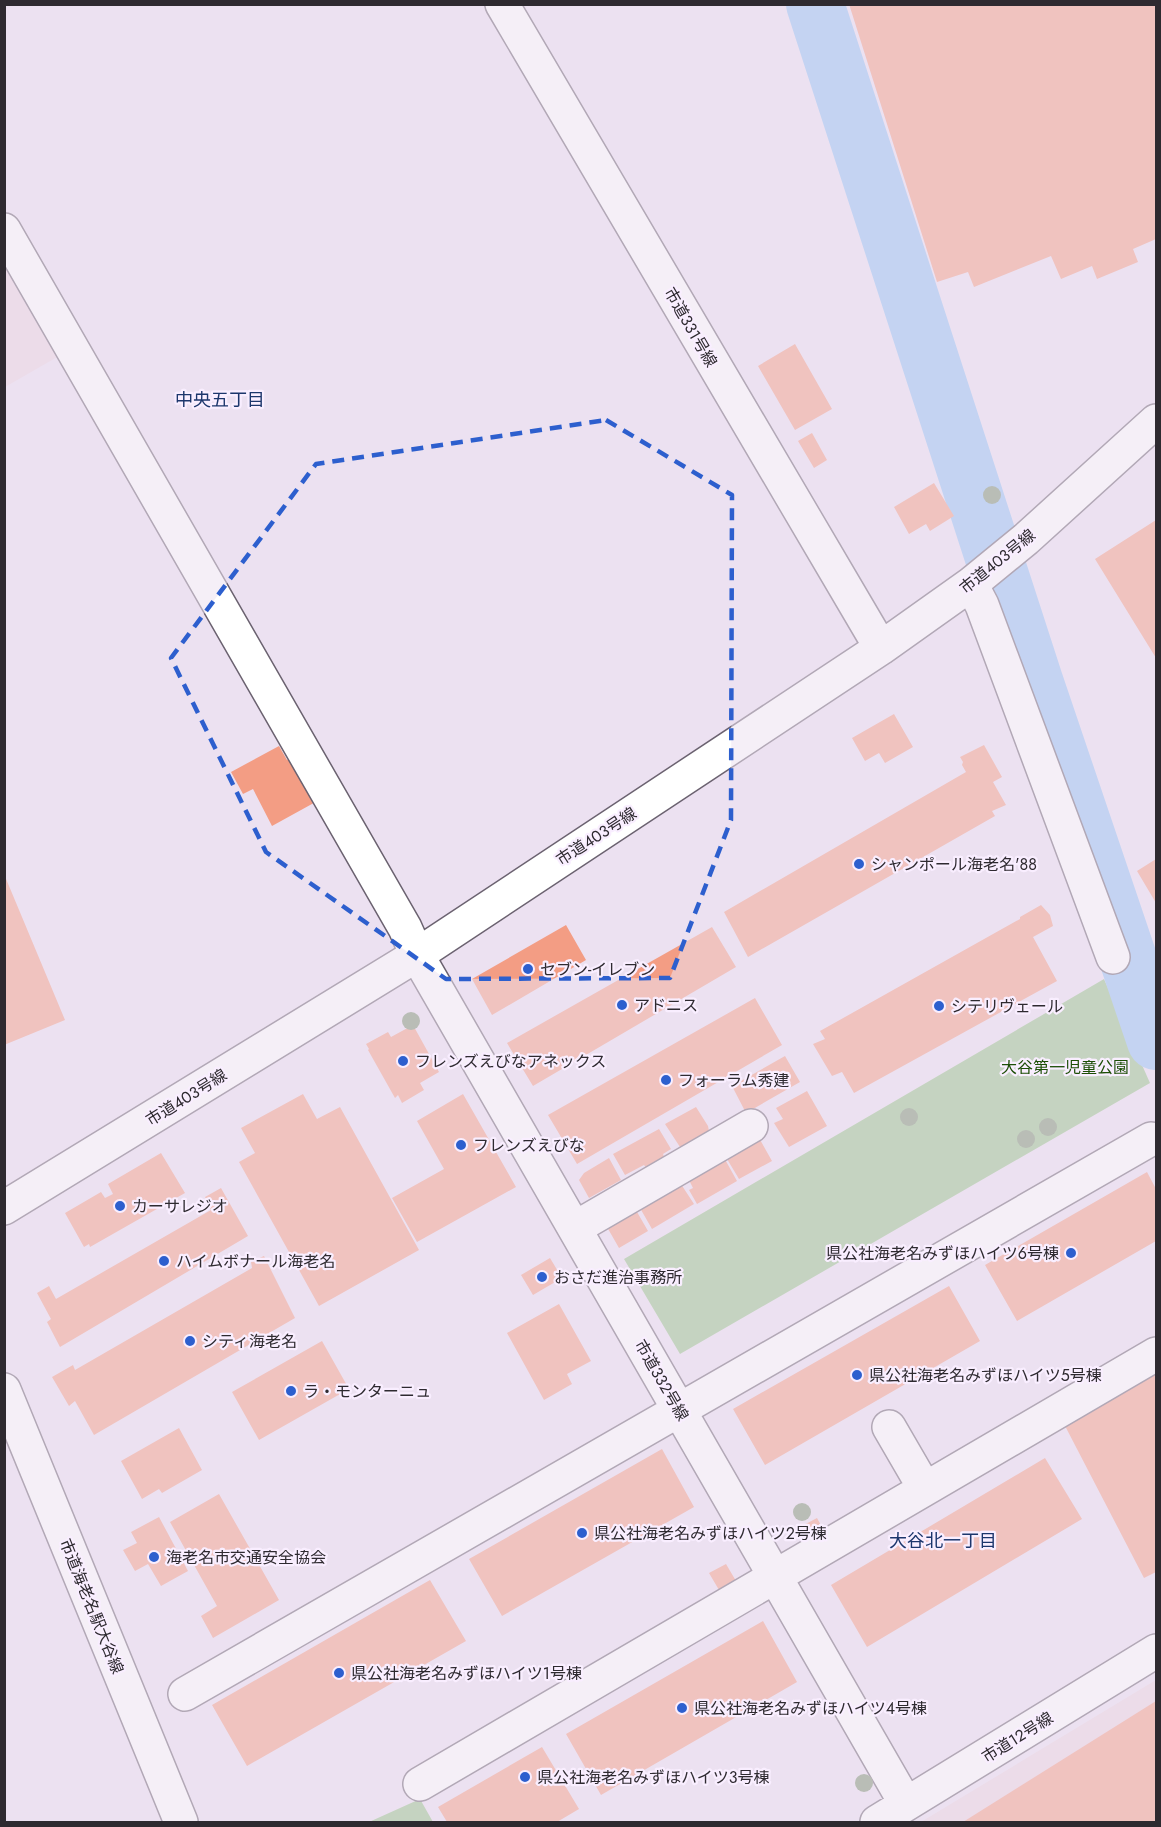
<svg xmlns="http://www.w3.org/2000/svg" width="1161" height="1827" font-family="Jost,'Noto Sans JP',sans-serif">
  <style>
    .commercial { fill: #ebd4e1 }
    .industrial { fill: #ecd4df }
    .green { fill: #95c288 }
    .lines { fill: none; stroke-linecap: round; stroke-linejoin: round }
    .river { stroke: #92c2f4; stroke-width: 58 }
    .building { fill: #f39d84 }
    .minor-casing { stroke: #6b6270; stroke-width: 36 }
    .minor { stroke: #fff; stroke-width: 33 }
    .tree { fill: #7a9070 }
    .marked { fill: none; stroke: #2d5fce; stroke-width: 4.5; stroke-dasharray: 12 8; stroke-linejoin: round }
    .poi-dot { fill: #2d5fce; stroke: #f9eeff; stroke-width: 2 }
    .labels { text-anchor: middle; stroke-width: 4.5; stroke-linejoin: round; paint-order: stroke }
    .street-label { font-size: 16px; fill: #2e2a30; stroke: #f9eeff }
    .poi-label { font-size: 16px; fill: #2e2a30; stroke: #f9eeff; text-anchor: start }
    .park-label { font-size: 16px; fill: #1c4e06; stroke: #f9eeff }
    .neighbourhood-label { font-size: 18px; fill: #1c366c; stroke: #f9eeff }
  </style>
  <rect width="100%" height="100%" fill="#ece1f1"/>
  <path class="commercial" d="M4,262L59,356L5,387H4Z"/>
  <path class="industrial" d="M1156,1680V1822H921Z"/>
  <path class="green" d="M1104,979L1150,1083L680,1354L624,1259Z
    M420,1799L433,1822H369Z"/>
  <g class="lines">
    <path class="river" d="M815,4L1034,681L1156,1041"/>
  </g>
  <path class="building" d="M849,4H1156V239L1133,249L1138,262L1097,279L1092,266L1061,279L1051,256L974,287L968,272L937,282Z
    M795,344L832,409L795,430L758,366Z
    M812,433L827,460L814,468L798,441Z
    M934,483L954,516L930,531L926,524L909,534L894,507Z
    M1156,520V658L1095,559Z
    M894,714L913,747L885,763L879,753L865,761L852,738Z
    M984,745L1002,777L993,782L1006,805L992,811L995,816L748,957L724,912L966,772L962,765L963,762L960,757Z
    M279,746L287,760L297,756L321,799L272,826L253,789L243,794L231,772Z
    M1156,859V903L1137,871Z
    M4,874L65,1020L4,1045Z
    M1041,905L1050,915L1053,926L1033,937L1057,981L854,1093L842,1072L832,1076L813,1044L825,1039L820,1031L1020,919V917Z
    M566,925L586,960L492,1015L472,979Z
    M712,927L736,967L533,1086L507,1043Z
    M755,998L782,1045L577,1164L548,1115Z
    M413,1025L439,1072L420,1083L424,1090L402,1103L398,1095L395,1098L368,1050L369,1049L366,1044L388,1032L391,1037Z
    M785,1056L800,1082L746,1113L732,1086Z
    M807,1091L827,1126L789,1147L774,1123L783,1119L776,1108Z
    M303,1094L317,1119L340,1107L419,1250L319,1306L239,1162L255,1153L241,1128Z
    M463,1094L516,1187L417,1242L392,1198L444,1169L417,1121Z
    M696,1107L708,1126L709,1131L680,1147L665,1124Z
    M659,1129L671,1149L663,1154L665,1159L648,1170L644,1165L625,1175L613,1154Z
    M758,1136L772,1161L739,1179L724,1154Z
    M161,1153L185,1193L90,1247L89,1244L84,1247L65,1213L101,1192L105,1198L113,1194L108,1184Z
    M722,1154L737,1181L697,1204L689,1190L693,1188L686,1174Z
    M609,1158L621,1180L589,1198L579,1180L584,1173Z
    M1147,1172L1156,1189V1241L1017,1321L985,1265Z
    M677,1178L694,1204L652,1229L640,1208Z
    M221,1188L248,1236L60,1347L47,1322L51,1319L37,1293L49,1286L56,1299L211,1210L205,1197Z
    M633,1205L648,1231L619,1248L607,1227Z
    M264,1256L295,1318L94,1435L75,1401L69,1406L52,1377L73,1365L75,1370L252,1268L251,1262Z
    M550,1258L562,1278L533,1295L521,1275Z
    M949,1286L980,1341L765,1465L733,1409Z
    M559,1304L591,1361L567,1374L572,1384L544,1400L507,1333Z
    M322,1341L349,1389L259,1440L232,1392Z
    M1156,1373V1572L1144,1578L1063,1422Z
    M179,1428L202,1470L162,1493L159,1489L142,1499L121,1461Z
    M662,1449L694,1507L502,1616L469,1559Z
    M1045,1458L1082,1519L867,1647L831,1585Z
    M219,1494L279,1600L213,1638L201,1616L217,1606L170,1522Z
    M159,1517L188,1571L161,1586L148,1564L135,1571L123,1550L137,1543L131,1532Z
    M817,1518L823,1529L806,1539L800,1527Z
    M726,1564L736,1581L719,1590L709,1573Z
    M430,1580L466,1641L247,1766L212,1705Z
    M763,1621L797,1682L601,1795L566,1734Z
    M1156,1701V1822H963Z
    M542,1747L579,1809L557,1822H447L438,1807Z"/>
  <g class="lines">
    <defs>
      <path id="minor" d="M502,4L881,648
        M4,230L405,928L417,955L906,1804
        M971,584L982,605L1113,957
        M4,1208L417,955L881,648L971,584L1026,539L1156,421
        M575,1228L751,1126
        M4,1390L181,1822
        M889,1427L925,1489
        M185,1694L1151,1139
        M420,1784L1156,1354
        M877,1822L1156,1651"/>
    </defs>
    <use href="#minor" class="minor-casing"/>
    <use href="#minor" class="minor"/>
  </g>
  <g class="tree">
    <circle cx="992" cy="495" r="9"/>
    <circle cx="411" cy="1021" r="9"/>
    <circle cx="909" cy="1117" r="9"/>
    <circle cx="1048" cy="1127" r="9"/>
    <circle cx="1026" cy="1139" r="9"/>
    <circle cx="802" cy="1512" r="9"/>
    <circle cx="864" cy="1783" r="9"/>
  </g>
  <path d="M0 0H1161V1827H0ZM606,420L732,495L731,820L670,978L446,979L266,852L171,658L316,464Z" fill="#ece1f1" fill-opacity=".55" fill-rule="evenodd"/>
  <path class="marked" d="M606,420L732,495L731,820L670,978L446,979L266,852L171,658L316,464Z"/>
  <g class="poi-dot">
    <circle cx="859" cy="864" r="6"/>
    <circle cx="528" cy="969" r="6"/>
    <circle cx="622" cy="1005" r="6"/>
    <circle cx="939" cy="1006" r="6"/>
    <circle cx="403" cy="1061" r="6"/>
    <circle cx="666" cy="1080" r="6"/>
    <circle cx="461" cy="1145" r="6"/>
    <circle cx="120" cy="1206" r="6"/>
    <circle cx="1071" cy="1253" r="6"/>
    <circle cx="164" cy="1261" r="6"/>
    <circle cx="542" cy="1277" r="6"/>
    <circle cx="190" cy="1341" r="6"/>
    <circle cx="857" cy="1375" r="6"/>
    <circle cx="291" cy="1391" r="6"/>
    <circle cx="582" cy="1533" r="6"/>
    <circle cx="154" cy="1557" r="6"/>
    <circle cx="339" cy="1673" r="6"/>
    <circle cx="682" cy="1708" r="6"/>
    <circle cx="525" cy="1777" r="6"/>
  </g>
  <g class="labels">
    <g class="street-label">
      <text transform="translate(691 327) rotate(60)" y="6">市道331号線</text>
      <text transform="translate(997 561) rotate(-39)" y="6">市道403号線</text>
      <text transform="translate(596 836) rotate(-33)" y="6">市道403号線</text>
      <text transform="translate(186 1097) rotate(-32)" y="6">市道403号線</text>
      <text transform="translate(662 1380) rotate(60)" y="6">市道332号線</text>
      <text transform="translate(92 1606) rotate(68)" y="6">市道海老名駅大谷線</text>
      <text transform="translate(1017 1737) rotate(-32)" y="6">市道12号線</text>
    </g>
    <g class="poi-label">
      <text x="871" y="870">シャンポール海老名'88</text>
      <text x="540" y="975">セブン-イレブン</text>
      <text x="634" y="1011">アドニス</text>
      <text x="951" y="1012">シテリヴェール</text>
      <text x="415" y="1067">フレンズえびなアネックス</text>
      <text x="678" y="1086">フォーラム秀建</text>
      <text x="473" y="1151">フレンズえびな</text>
      <text x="132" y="1212">カーサレジオ</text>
      <text x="1059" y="1259" text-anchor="end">県公社海老名みずほハイツ6号棟</text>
      <text x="176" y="1267">ハイムボナール海老名</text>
      <text x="554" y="1283">おさだ進治事務所</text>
      <text x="202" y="1347">シティ海老名</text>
      <text x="869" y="1381">県公社海老名みずほハイツ5号棟</text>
      <text x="303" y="1397">ラ・モンターニュ</text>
      <text x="594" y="1539">県公社海老名みずほハイツ2号棟</text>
      <text x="166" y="1563">海老名市交通安全協会</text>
      <text x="351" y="1679">県公社海老名みずほハイツ1号棟</text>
      <text x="694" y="1714">県公社海老名みずほハイツ4号棟</text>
      <text x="537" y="1783">県公社海老名みずほハイツ3号棟</text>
    </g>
    <g class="park-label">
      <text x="1065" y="1073">大谷第一児童公園</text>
    </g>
    <g class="neighbourhood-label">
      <text x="220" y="406">中央五丁目</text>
      <text x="943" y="1547">大谷北一丁目</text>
    </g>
  </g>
  <rect width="1161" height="1827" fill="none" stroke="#2e2a30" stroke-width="12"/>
</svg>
